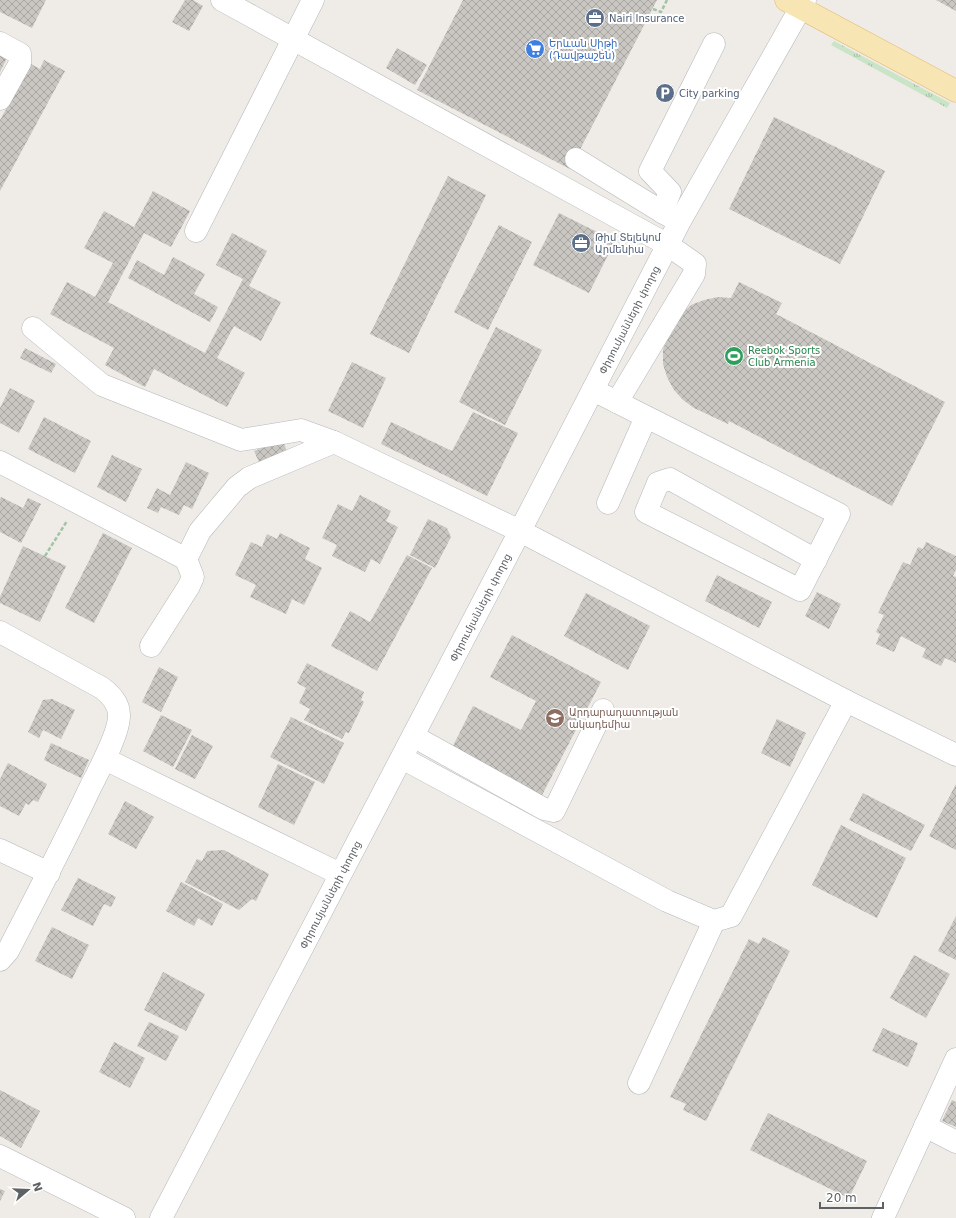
<svg xmlns="http://www.w3.org/2000/svg" width="956" height="1218" font-family="'DejaVu Sans','Noto Sans Armenian',sans-serif">
  <style>
    .grass { fill: url(#grass-tufts) }
    .building { fill: url(#building-cross-hatch) }
    .lines { fill: none; stroke-linecap: round; stroke-linejoin: round }
    .minor-casing { stroke: #b4b7ba; stroke-width: 23 }
    .major-casing { stroke: #e3b66c; stroke-width: 23 }
    .path { stroke: #a0c4a6; stroke-width: 2.5; stroke-dasharray: 4 2; stroke-linecap: butt }
    .minor { stroke: #fff; stroke-width: 22 }
    .major { stroke: #f7e5b4; stroke-width: 22 }
    .labels { text-anchor: middle; stroke-width: 4; stroke-linejoin: round; paint-order: stroke }
    .service-label { font-size: 10px; fill: #4e5e75; stroke: #fff; text-anchor: start }
    .shop-label { font-size: 10px; fill: #366cbe; stroke: #fff; text-anchor: start }
    .street-label { font-size: 10px; fill: #5e6265; stroke: #fff }
    .leisure-label { font-size: 10px; fill: #27864d; stroke: #fff; text-anchor: start }
    .education-label { font-size: 10px; fill: #785e54; stroke: #fff; text-anchor: start }
  </style>
  <defs>
    <pattern id="grass-tufts" width="24" height="20" patternUnits="userSpaceOnUse"><rect width="24" height="20" fill="#c9e4c6"/><path d="M3 7l-1-3M5 7V3M7 7l1-3M15 17l-1-3M17 17v-4M19 17l1-3" fill="none" stroke="#a6bca4"/></pattern>
    <pattern id="building-cross-hatch" width="8" height="8" patternUnits="userSpaceOnUse"><rect width="8" height="8" fill="#cac7c3"/><path d="M0 0l8 8M0 8l8-8" fill="none" stroke="#a7a5a2"/></pattern>
  </defs>
  <rect width="100%" height="100%" fill="#efece7"/>
  <path class="grass" d="M834,41L950,103L947,108L831,45Z"/>
  <path class="building" d="M0,0H46L32,28L0,12Z
    M185,0H193L203,6L189,31L172,22Z
    M463,0H657L570,169L417,90Z
    M936,0H956V11Z
    M397,48L427,65L415,85L386,68Z
    M0,54L7,58L0,72Z
    M44,60L65,71L0,191V120L31,64L40,69Z
    M774,117L885,171L840,264L729,209Z
    M448,176L486,195L409,353L370,334Z
    M153,191L190,211L171,247L144,233L108,302L205,353L243,279L216,265L232,233L267,251L249,286L281,302L261,341L234,326L217,358L245,373L227,407L154,369L145,387L105,365L114,348L50,314L67,282L95,297L113,263L84,248L104,211L134,227Z
    M559,213L615,241L589,293L533,265Z
    M499,225L532,242L488,330L454,312Z
    M173,257L205,274L194,294L218,307L210,322L128,278L137,260L164,275Z
    M739,282L782,303L776,314L945,402L892,506L729,421L728,424L694,408L683,400L674,390L667,377L663,364V350L666,337L681,314L691,305L704,300L718,297L731,298Z
    M496,327L542,350L505,425L459,402Z
    M25,348L56,364L51,373L20,358Z
    M352,362L386,378L363,428L328,411Z
    M10,388L35,401L19,433L0,423V408Z
    M473,412L518,433L487,496L381,444L391,422L452,451Z
    M44,417L91,441L75,473L28,449Z
    M283,440L287,452L259,462L254,451Z
    M112,455L142,469L126,502L97,487Z
    M186,462L209,473L192,509L184,505L179,515L161,507L158,513L147,508L157,488L170,495Z
    M360,495L391,511L386,521L398,527L380,564L371,559L365,572L332,556L337,545L322,538L338,504L352,511Z
    M1,497L23,508L28,498L41,504L21,543L0,532V499Z
    M428,519L447,528L451,537L435,568L410,555Z
    M103,533L132,548L94,623L65,608Z
    M280,533L310,548L305,559L322,568L304,605L292,599L286,614L250,597L256,585L235,575L251,542L262,547L267,534L277,539Z
    M926,542L956,556V570L953,576L956,577V663L945,658L941,666L922,657L926,649L901,636L894,652L876,644L880,634L876,632L884,615L878,613L903,562L910,565L918,547L923,549Z
    M23,546L66,566L40,622L0,603V597Z
    M407,555L432,568L377,671L331,646L350,611L370,622Z
    M717,575L772,602L759,628L705,601Z
    M817,592L841,604L829,629L805,616Z
    M586,593L650,626L628,670L564,636Z
    M512,635L601,682L541,797L451,750L473,706L521,730L536,701L490,677Z
    M307,663L364,692L361,700L364,702L349,733L346,732L342,739L304,720L310,709L299,703L306,688L297,683Z
    M159,667L178,677L161,712L142,702Z
    M52,699L75,710L61,739L43,730L39,738L28,732L43,700Z
    M161,715L192,730L173,767L143,751Z
    M291,717L344,743L324,784L270,757Z
    M777,719L806,733L790,767L761,753Z
    M192,735L213,746L195,779L175,769Z
    M51,743L89,760L81,778L44,760Z
    M8,763L47,784L38,802L33,800L29,805L26,803L19,816L0,806V779Z
    M278,764L315,782L294,825L258,807Z
    M956,784V850L929,836Z
    M863,793L925,825L911,851L849,820Z
    M125,801L154,817L136,849L108,834Z
    M841,825L906,858L877,918L812,885Z
    M224,850L269,874L256,901L252,899L239,910L185,882L197,859L202,861L207,851Z
    M78,878L116,897L111,907L104,904L93,926L61,910Z
    M181,882L223,904L212,926L198,918L194,926L166,911Z
    M956,916V960L938,951Z
    M52,927L89,945L72,979L35,961Z
    M763,937L790,951L706,1121L683,1110L686,1104L670,1097L749,939L759,944Z
    M914,955L950,974L926,1018L890,998Z
    M163,972L205,994L186,1031L144,1010Z
    M149,1022L179,1036L166,1061L137,1046Z
    M883,1028L918,1043L908,1067L872,1051Z
    M114,1042L145,1058L130,1088L99,1072Z
    M0,1090L40,1111L21,1148L0,1136Z
    M952,1100L956,1102V1127L942,1121Z
    M768,1113L867,1161L849,1198L750,1150Z
    M0,1189L5,1191L0,1201Z"/>
  <g class="lines">
    <defs>
      <g id="minor">
        <path d="M222,0L668,245L695,264L694,274L617,402"/>
        <path d="M0,43L20,54V63L0,99"/>
        <path d="M576,159L662,212L675,219"/>
        <path d="M662,212L670,192L650,171L714,44"/>
        <path d="M196,231L313,0"/>
        <path d="M33,328L102,385L241,440L301,430L334,442"/>
        <path d="M593,390L839,514L800,590L646,512L658,483L670,479L816,560"/>
        <path d="M0,462L186,559L200,531L237,487L249,478L334,442L520,531L846,701L956,755"/>
        <path d="M608,503L646,417"/>
        <path d="M0,632L102,688C111,695 119,703 119,715C120,732 98,772 90,788C64,843 36,897 8,951L0,960"/>
        <path d="M151,646L189,586L193,577L186,559"/>
        <path d="M413,736L544,809L554,811L603,710"/>
        <path d="M402,758L667,901L714,921L731,916L846,701"/>
        <path d="M105,759L340,874"/>
        <path d="M0,850L49,873"/>
        <path d="M639,1083L714,921"/>
        <path d="M925,1126L956,1142"/>
        <path d="M0,1156L124,1218"/>
        <path id="s1" d="M161,1218L520,531L680,221L805,0"/>
        <path d="M883,1218L956,1059"/>
      </g>
      <path id="major" d="M786,0L956,91"/>
    </defs>
    <use href="#minor" class="minor-casing"/>
    <use href="#major" class="major-casing"/>
    <path class="path" d="M653,9L661,12L667,0
      M45,556L67,521"/>
    <use href="#minor" class="minor"/>
    <use href="#major" class="major"/>
  </g>
  <defs>
    <symbol id="office-disc" viewBox="-11 -11 22 22"><circle r="9.5" fill="#5c6f8a" stroke="#fff"/><path d="M-6-3h4V-5.5h4V-3h4V5H-6ZM-1-4.5V-3h2v-1.5ZM-6 0V1H6V0Z" fill="#fff"/></symbol>
    <symbol id="supermarket-disc" viewBox="-11 -11 22 22"><circle r="9.5" fill="#3f7fe0" stroke="#fff"/><path d="M-6-5.5h2.5l.6 2H6L4.5 2H-2.5L-4.4-4H-6ZM-1.5 3.2a1.3 1.3 0 1 0 .1 0ZM3 3.2a1.3 1.3 0 1 0 .1 0Z" fill="#fff"/></symbol>
    <symbol id="parking-disc" viewBox="-11 -11 22 22"><circle r="9.5" fill="#5c6f8a" stroke="#fff"/><path d="M-3.5-5.5H1a3.5 3.5 0 0 1 0 7H-1V5.5H-3.5ZM-1-3.4V-.6H.8a1.4 1.4 0 0 0 0-2.8Z" fill="#fff"/></symbol>
    <symbol id="stadium-disc" viewBox="-11 -11 22 22"><circle r="9.5" fill="#2e9e5b" stroke="#fff"/><path d="M0-5a6.5 5 0 1 0 0 10a6.5 5 0 1 0 0-10ZM-3.5-1.8h7v3.6h-7Z" fill="#fff"/></symbol>
    <symbol id="university-disc" viewBox="-11 -11 22 22"><circle r="9.5" fill="#8d6e63" stroke="#fff"/><path d="M0-5L7-2L0 1L-7-2ZM-4 1L0 2.5L4 1V4Q0 6-4 4Z" fill="#fff"/></symbol>
  </defs>
  <g fill-rule="evenodd">
    <use href="#office-disc" x="584" y="7" width="22" height="22"/>
    <use href="#supermarket-disc" x="524" y="38" width="22" height="22"/>
    <use href="#parking-disc" x="654" y="82" width="22" height="22"/>
    <use href="#office-disc" x="570" y="232" width="22" height="22"/>
    <use href="#stadium-disc" x="723" y="345" width="22" height="22"/>
    <use href="#university-disc" x="544" y="707" width="22" height="22"/>
  </g>
  <g class="labels">
    <g class="service-label">
      <text x="609" y="22">Nairi Insurance</text>
      <text x="679" y="97">City parking</text>
      <text x="595" y="241">Թիմ Տելեկոմ<tspan x="595" dy="12">Արմենիա</tspan></text>
    </g>
    <g class="shop-label">
      <text x="549" y="47">Երևան Սիթի<tspan x="549" dy="12">(Դավթաշեն)</tspan></text>
    </g>
    <g class="street-label">
      <text dy="4" stroke="none"><textPath href="#s1" startOffset="1013">Փիրումյանների փողոց</textPath></text>
      <text dy="4" stroke="none"><textPath href="#s1" startOffset="689">Փիրումյանների փողոց</textPath></text>
      <text dy="4" stroke="none"><textPath href="#s1" startOffset="365">Փիրումյանների փողոց</textPath></text>
    </g>
    <g class="leisure-label">
      <text x="748" y="354">Reebok Sports<tspan x="748" dy="12">Club Armenia</tspan></text>
    </g>
    <g class="education-label">
      <text x="569" y="716">Արդարադատության<tspan x="569" dy="12">ակադեմիա</tspan></text>
    </g>
  </g>
  <g transform="translate(28 1190) rotate(71)" stroke="#ffffff" stroke-width="3" paint-order="stroke">
  <path d="M0-3L7 15L0 10L-7 15Z" fill="#5e6265"/>
  <text y="-6" font-size="11" font-weight="bold" text-anchor="middle" fill="#5e6265">N</text>
  </g>
  <path d="M820 1202v6h63v-6" fill="none" stroke="#5e6265" stroke-width="2"/>
  <text x="826" y="1202" font-size="12" fill="#5e6265" stroke="#ffffff" stroke-width="3" paint-order="stroke">20 m</text>
</svg>
